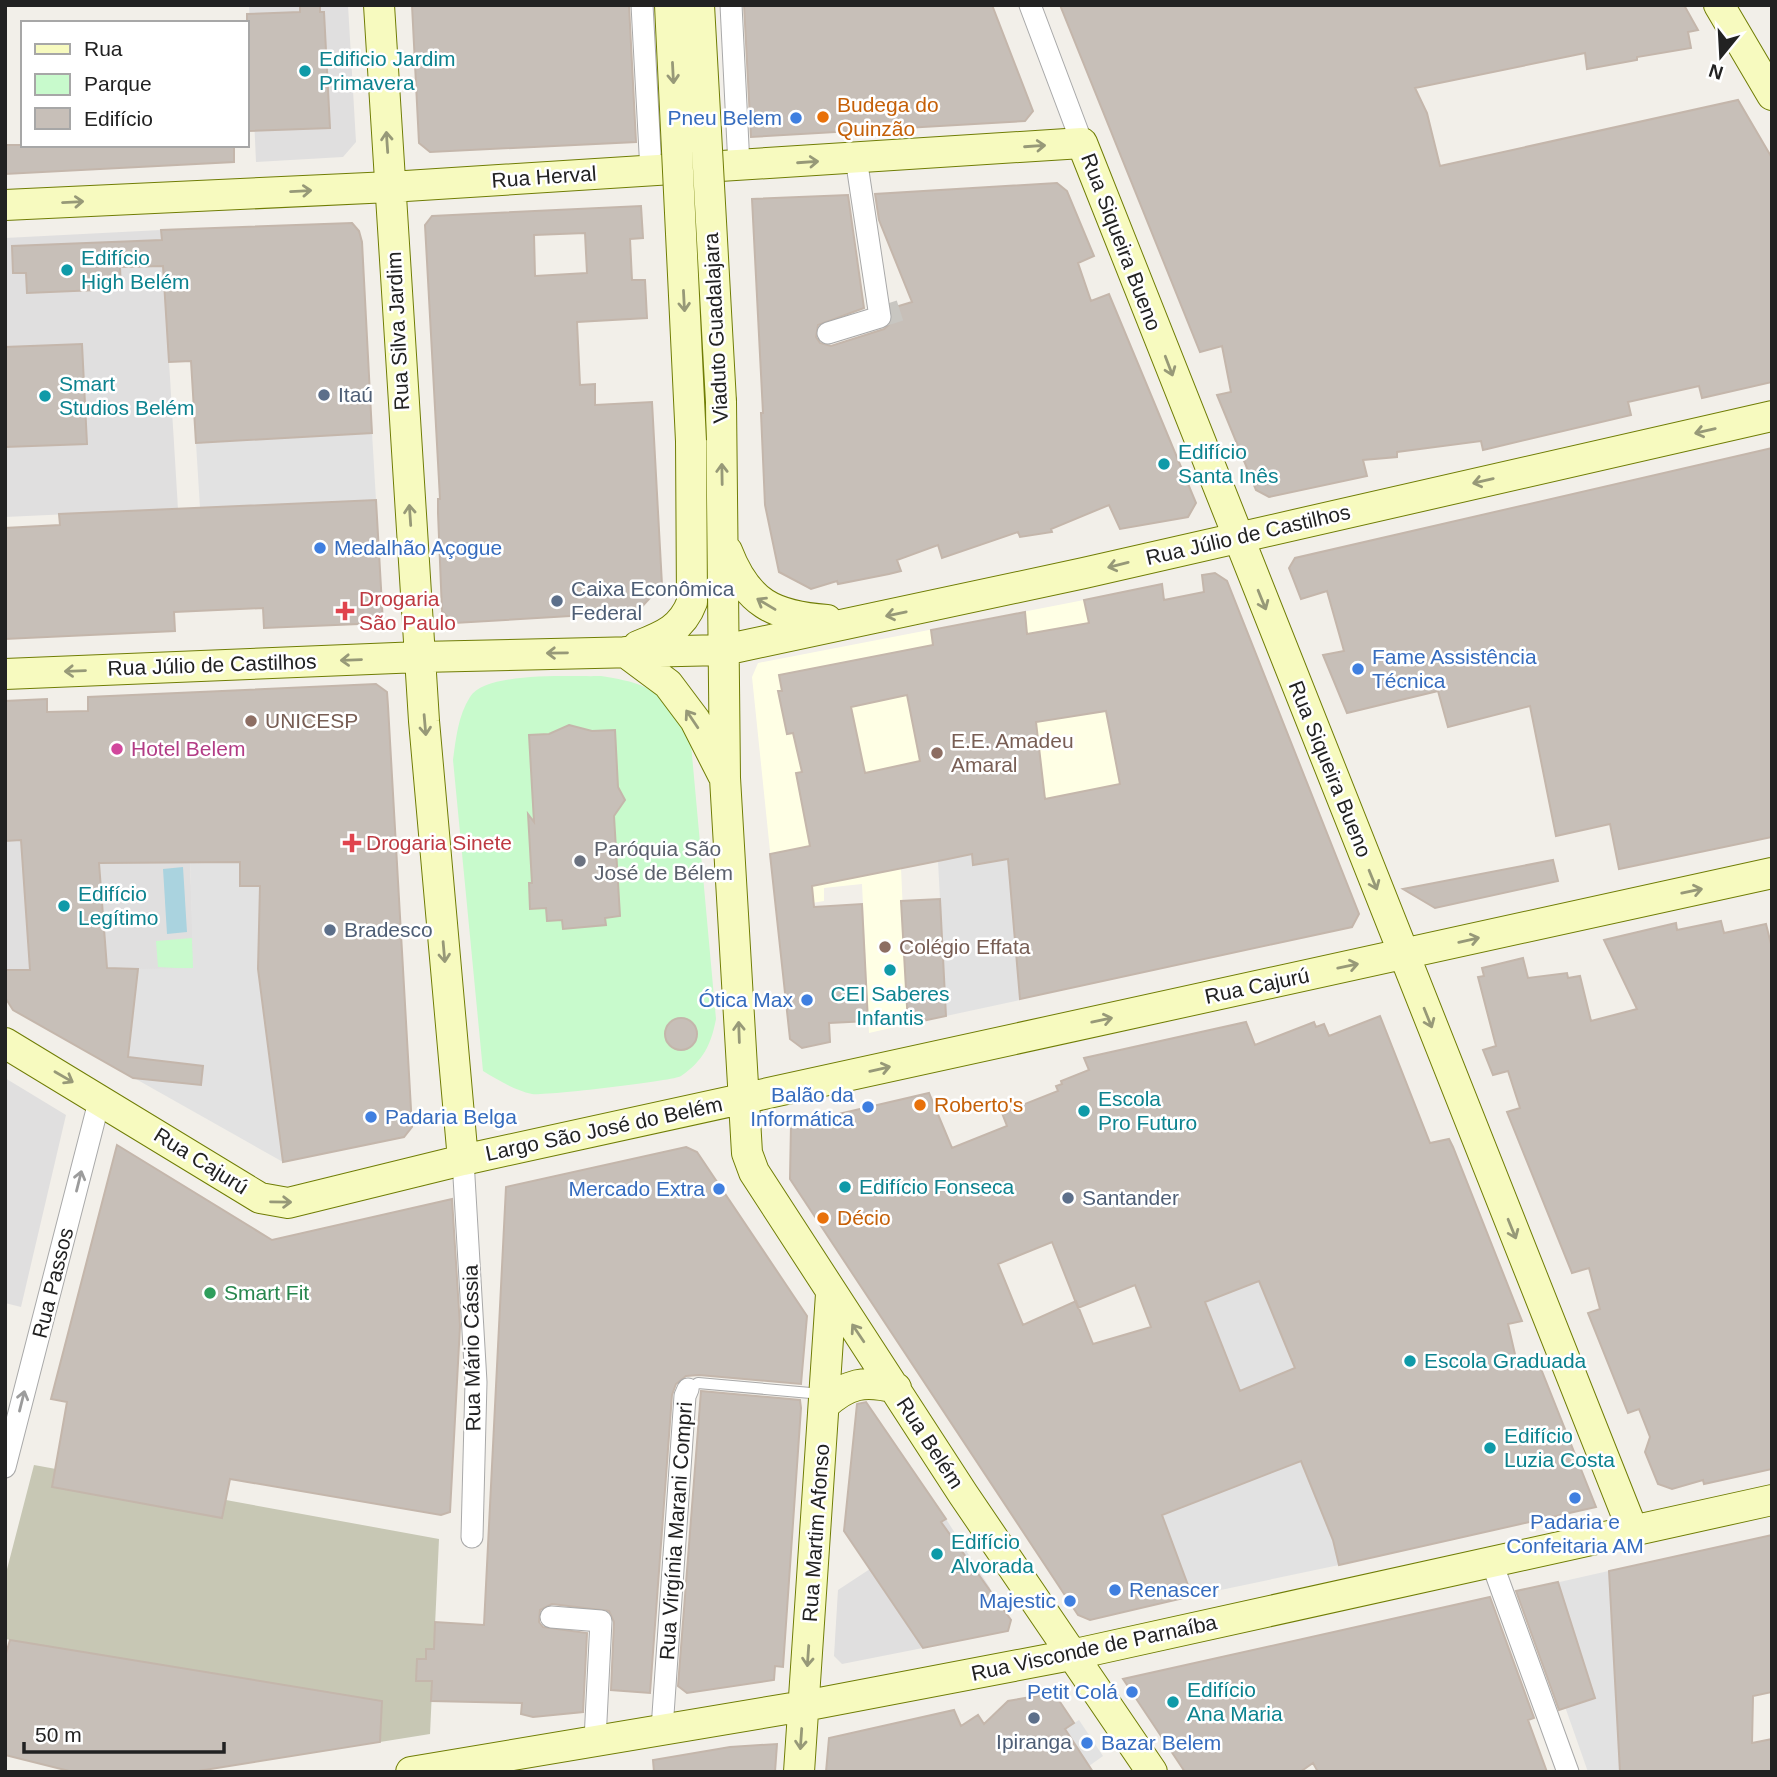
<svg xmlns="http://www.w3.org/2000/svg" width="1777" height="1777" font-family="Helvetica,sans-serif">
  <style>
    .residential { fill: #e0dfdf }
    .education { fill: #ffffe5 }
    .construction { fill: #c7c7b4 }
    .park { fill: #c8facc }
    .parking { fill: #e2e2e2 }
    .water { fill: #aad3df }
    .building { fill: #c7bfb8; stroke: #c4b6ab; stroke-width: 2; fill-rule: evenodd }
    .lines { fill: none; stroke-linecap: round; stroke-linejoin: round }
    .street-tunnel { stroke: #c8c6c1; stroke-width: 21; stroke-dasharray: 21 10; stroke-linecap: butt }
    .lane-casing { stroke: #a9a9a9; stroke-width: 12 }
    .street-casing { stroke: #a9a9a9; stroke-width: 23 }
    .secondary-casing { stroke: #707d05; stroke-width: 32 }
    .lane { stroke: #fff; stroke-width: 10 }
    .street { stroke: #fff; stroke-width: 21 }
    .secondary { stroke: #f7fabf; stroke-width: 30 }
    .secondary-bridge-casing { stroke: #707d05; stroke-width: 32; stroke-linecap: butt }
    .secondary-bridge { stroke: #f7fabf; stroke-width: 30 }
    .oneway { stroke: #979978 }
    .oneway2 { stroke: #9c9c9c }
    .culture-dot { fill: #0f9aa8; stroke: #fff; stroke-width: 2.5 }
    .food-dot { fill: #e8710a; stroke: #fff; stroke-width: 2.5 }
    .shop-dot { fill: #3f7fe0; stroke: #fff; stroke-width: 2.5 }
    .service-dot { fill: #5c6f8a; stroke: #fff; stroke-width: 2.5 }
    .health-dot { fill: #e0444e; stroke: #fff; stroke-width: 2.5 }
    .education-dot { fill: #8d6e63; stroke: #fff; stroke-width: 2.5 }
    .hotel-dot { fill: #d1479c; stroke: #fff; stroke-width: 2.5 }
    .worship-dot { fill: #6b7280; stroke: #fff; stroke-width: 2.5 }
    .leisure-dot { fill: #2e9e5b; stroke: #fff; stroke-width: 2.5 }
    .labels { text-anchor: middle; stroke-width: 5; stroke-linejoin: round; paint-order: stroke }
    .culture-label { font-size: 21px; fill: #0d838f; stroke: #fff; text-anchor: start }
    .food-label { font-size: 21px; fill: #c56008; stroke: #fff; text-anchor: start }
    .shop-label { font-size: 21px; fill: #366cbe; stroke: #fff; text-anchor: end }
    .street-label { font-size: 21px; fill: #222; stroke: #fff }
    .service-label { font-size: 21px; fill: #4e5e75; stroke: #fff; text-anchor: start }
    .health-label { font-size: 21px; fill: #be3a42; stroke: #fff; text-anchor: start }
    .education-label { font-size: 21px; fill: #785e54; stroke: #fff; text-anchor: start }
    .hotel-label { font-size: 21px; fill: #b23c85; stroke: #fff; text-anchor: start }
    .worship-label { font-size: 21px; fill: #5b616d; stroke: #fff; text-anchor: start }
    .leisure-label { font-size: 21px; fill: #27864d; stroke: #fff; text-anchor: start }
  </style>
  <rect width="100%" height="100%" fill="#f2efe9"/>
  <path class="residential" d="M249,5H348L356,142L343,157L256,162Z
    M161,230L178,509L5,517V238Z
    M35,839L190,862L194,969L5,970V841Z
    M5,1078L66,1115L21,1307L5,1303Z
    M946,1519L990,1588L941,1614L948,1643L842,1664L834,1656L838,1590Z"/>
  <path class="education" d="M1084,600L1120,784L1005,806L1008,859L973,865L972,854L901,868L908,1024L869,1033L862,884L824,888V901L776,909L752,677L758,663Z"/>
  <path class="construction" d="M34,1465L439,1539L430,1734L380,1742L381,1701L5,1639V1577Z"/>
  <path class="park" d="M601,676C653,684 660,692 690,733L716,1019C711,1045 703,1061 681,1076C674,1081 543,1096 532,1094C514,1090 498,1080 483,1071L453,760C456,738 458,716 470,697C486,671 572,677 601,676Z
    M192,938L194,969L158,967L156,941Z"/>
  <path class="parking" d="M372,433L376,500L200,508L196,443Z
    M972,854L974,865L1008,859L1020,1000L946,1016L938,861Z
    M397,860L398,885L260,886L258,969L283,1162L127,1074L138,969L193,968L190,862Z
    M1259,1281L1294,1368L1339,1565L1192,1596L1093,1344L1208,1310L1205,1302Z
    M1644,1563L1657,1772H1588L1550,1664L1519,1591Z
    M1079,1720L1103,1756L1089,1766L1065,1729Z"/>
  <path class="water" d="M183,867L187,932L167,934L163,869Z"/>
  <path class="building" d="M300,5H320V12H324L330,128L247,131V14L300,12Z
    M412,5H629L636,142L430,152L419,143Z
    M744,5H992L1033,111L1025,121L751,137Z
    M1060,5H1684L1698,30L1688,32L1691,48L1637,57V60L1587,69L1585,53L1415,88L1427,113L1440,166L1738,100L1772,158V382L1702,398L1699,386L1628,402L1631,415L1483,450L1481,441L1397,452V457L1363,460L1367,476L1269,497L1256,490L1217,395L1231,392L1222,346L1200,352Z
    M5,145H234V162L5,174Z
    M1057,183L1067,191L1094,256L1078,263L1091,301L1109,294L1196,503L1188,517L1120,529L1109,505L1051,529L1052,532L1020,537L1018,532L942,558L938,545L897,560L901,571L889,574L838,584L837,581L811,589L779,572L765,505L761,413H763L752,199L848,195L864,308L818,325L816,337L820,343L831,346L884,329L892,322V308L912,302L879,220L875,194Z
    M641,206L643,238L630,239L632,280H645L647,318L577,322L580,385L595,384V405L652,402L662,585L637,612L454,623L442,611L438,513V499H440L425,225L432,216ZM585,233L587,273L535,276L534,235Z
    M352,223L359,231L362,242L372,433L196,443L191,361L169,362L163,266L120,267L121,289L27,293L26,273H13L12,246L162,240L161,230Z
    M82,344L87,444L5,447V347Z
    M1772,448V837L1619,869L1610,824L1556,836L1530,706L1448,727L1438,691L1347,713L1323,655L1344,651L1327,591L1301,599L1289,568L1295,558Z
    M376,500L383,623L264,628L263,608L174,612L175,631L5,639V528L60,525L59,514Z
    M1215,573L1227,581L1359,914L1352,927L1020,999L1008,859L973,865L972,854L948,859L812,886L814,907L862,904L868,1021L829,1023L830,1042L802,1048L790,1039L770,854L810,846L796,773L802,772L793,733L787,734L778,691H782L779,675L933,645L931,630L1025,612L1027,634L1089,623L1084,600L1162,584L1164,600L1204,592L1202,575ZM907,695L920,761L865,773L851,707ZM1106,711L1120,784L1045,799L1036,722Z
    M376,684L387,692L388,706L412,1127L404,1137L283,1162L258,969L260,886H240V862L99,863L107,968L138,969L128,1057L203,1066L201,1085L133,1078L13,1010L6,999L5,970H30L21,840L5,841V701L47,699V712L88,711V697Z
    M569,725L592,731L615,730L618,787L625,800L614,816L620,916L605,918L606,925L563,929L562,920L547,921L546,908L530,909L529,883H532L528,814L534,822L529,735L549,734Z
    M1553,860L1558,881L1435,908L1403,889Z
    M940,899L946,1016L908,1024L901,901Z
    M1721,921L1724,933L1766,924L1772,948V1469L1704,1484L1703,1480L1672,1489L1658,1484L1645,1452L1650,1437L1639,1409L1628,1413L1588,1313L1600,1309L1589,1268L1572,1273L1507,1112L1520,1108L1508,1071L1493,1075L1483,1050L1496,1046L1478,977L1484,976L1482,968L1523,958L1528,978L1567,973L1568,978L1580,976L1591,1021L1637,1009L1604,940L1676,923L1677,930Z
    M1380,1016L1430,1143L1449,1139L1453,1147L1522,1321L1508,1324L1517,1363L1537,1359L1596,1507L1339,1565L1333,1540L1301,1461L1162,1515L1192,1596L1090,1620L1078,1615L790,1179L791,1125L929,1093L952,1148L1007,1126L1002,1113L1058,1091L1056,1086L1062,1084L1061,1081L1089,1070L1084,1058L1246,1022L1255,1045L1314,1022L1316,1027L1324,1024L1329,1036ZM1052,1242L1078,1308L1135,1285L1151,1327L1093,1344L1076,1301L1023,1325L998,1264ZM1259,1281L1295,1368L1240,1391L1205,1302Z
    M665 1034a16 16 0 1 1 32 0a16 16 0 1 1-32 0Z
    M117,1145L272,1240L452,1199L460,1326L450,1512L441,1515L230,1479L222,1518L52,1487L67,1402L51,1399Z
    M686,1147L697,1152L807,1316L801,1384L699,1375L686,1376L676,1384L672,1395L650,1693L611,1690L614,1622L609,1611L552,1604L540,1610L539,1622L543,1627L587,1633L583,1712L533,1717L521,1714L522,1703L431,1701L432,1681H416L417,1659H426V1649H434L435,1622L484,1625L506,1187Z
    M701,1391L800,1400L801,1408L783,1667L775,1666L774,1680L687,1693L678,1686Z
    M866,1402L946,1519L941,1522L1011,1620L1008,1631L923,1648L844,1531L857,1404Z
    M1772,1535V1692L1753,1696L1752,1743L1772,1739V1772H1620L1609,1571Z
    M1558,1582L1595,1698L1559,1710L1516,1591Z
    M1490,1597L1534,1718L1528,1720L1547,1772H1318L1313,1763L1300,1772H1185L1123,1679Z
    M10,1640L382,1701L380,1742L192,1772H73L5,1755V1657Z
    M1048,1694L1058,1699L1074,1723L1065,1729L1093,1772H826L829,1738L954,1710L961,1726L978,1715L984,1724L1008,1701Z
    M777,1744L775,1772H654L653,1760L730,1747Z"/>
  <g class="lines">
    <path class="street-tunnel" d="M880,317L908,308"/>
    <defs>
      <path id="lane" d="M688,1389L698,1383L822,1394"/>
      <path id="street" d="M642,5L651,171
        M731,5L739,166
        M1030,5L1082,143
        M828,333L880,317L856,158
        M463,1160L476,1382L472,1537
        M5,1467L100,1098
        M1492,1563L1568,1772
        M551,1617L601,1621L595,1740
        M662,1729L685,1396L688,1389"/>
      <path id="secondary" d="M379,5L424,721L463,1160
        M1719,5L1772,95
        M5,205L390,187L1082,143L1633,1531
        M721,402L725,778L747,1153L754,1172L963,1494L1152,1772
        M727,551C747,603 773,616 827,620
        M638,646C663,636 682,629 692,602L691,441
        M625,652L668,684L695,720L723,775
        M5,674L420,657L724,650L1084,573L1772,416
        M5,1043L260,1198L288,1203L463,1160L1772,873
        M824,1405C848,1383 864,1380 896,1388
        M411,1772L804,1706L1071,1655L1772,1500
        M799,1772L831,1294"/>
    </defs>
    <use href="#lane" class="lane-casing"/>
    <use href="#street" class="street-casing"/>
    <use href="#secondary" class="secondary-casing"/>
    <use href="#lane" class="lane"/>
    <use href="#street" class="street"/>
    <use href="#secondary" class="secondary"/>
    <defs>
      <path id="secondary-bridge" d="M670,5L691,441
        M699,5L721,402"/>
    </defs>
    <use href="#secondary-bridge" class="secondary-bridge-casing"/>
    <use href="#secondary-bridge" class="secondary-bridge"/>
  </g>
  <defs><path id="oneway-shaft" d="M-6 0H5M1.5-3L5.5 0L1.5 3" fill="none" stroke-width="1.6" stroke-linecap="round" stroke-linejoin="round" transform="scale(1.75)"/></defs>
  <g class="oneway">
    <use href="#oneway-shaft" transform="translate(673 73) rotate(87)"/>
    <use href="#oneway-shaft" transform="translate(387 142) rotate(-94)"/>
    <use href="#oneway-shaft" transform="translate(1035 146) rotate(-4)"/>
    <use href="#oneway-shaft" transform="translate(808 162) rotate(-4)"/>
    <use href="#oneway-shaft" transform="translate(301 191) rotate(-3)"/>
    <use href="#oneway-shaft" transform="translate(73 202) rotate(-3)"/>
    <use href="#oneway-shaft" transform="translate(684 301) rotate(87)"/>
    <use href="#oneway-shaft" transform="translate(1169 366) rotate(69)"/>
    <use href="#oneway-shaft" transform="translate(1705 431) rotate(167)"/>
    <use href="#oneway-shaft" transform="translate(722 474) rotate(-91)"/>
    <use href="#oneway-shaft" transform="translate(1483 481) rotate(167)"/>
    <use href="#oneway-shaft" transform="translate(410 515) rotate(-94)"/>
    <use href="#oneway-shaft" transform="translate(1118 565) rotate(166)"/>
    <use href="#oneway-shaft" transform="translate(1262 600) rotate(68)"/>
    <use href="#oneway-shaft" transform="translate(766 604) rotate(-149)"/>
    <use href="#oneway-shaft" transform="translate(896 614) rotate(168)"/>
    <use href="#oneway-shaft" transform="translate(557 653) rotate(179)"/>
    <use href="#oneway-shaft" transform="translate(351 660) rotate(178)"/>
    <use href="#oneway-shaft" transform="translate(75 671) rotate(178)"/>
    <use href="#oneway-shaft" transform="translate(692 719) rotate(-124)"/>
    <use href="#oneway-shaft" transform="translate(425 725) rotate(85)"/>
    <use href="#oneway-shaft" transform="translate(1373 880) rotate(68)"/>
    <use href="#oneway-shaft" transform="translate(1692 891) rotate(-12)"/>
    <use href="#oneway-shaft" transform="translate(1469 940) rotate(-13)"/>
    <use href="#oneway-shaft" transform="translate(444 952) rotate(85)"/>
    <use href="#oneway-shaft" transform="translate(1348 966) rotate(-12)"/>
    <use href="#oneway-shaft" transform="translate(1428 1018) rotate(68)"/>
    <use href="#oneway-shaft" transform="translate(1102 1020) rotate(-12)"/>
    <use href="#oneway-shaft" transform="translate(739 1032) rotate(-92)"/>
    <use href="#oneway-shaft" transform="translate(880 1069) rotate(-13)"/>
    <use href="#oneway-shaft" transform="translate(64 1077) rotate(30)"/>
    <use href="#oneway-shaft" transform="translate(281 1202) rotate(1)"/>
    <use href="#oneway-shaft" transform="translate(1512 1229) rotate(68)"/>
    <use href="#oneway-shaft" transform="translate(858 1333) rotate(-124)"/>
    <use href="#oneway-shaft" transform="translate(808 1656) rotate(94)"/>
    <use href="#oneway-shaft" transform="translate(801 1739) rotate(94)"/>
  </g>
  <g class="oneway2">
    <use href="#oneway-shaft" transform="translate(79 1181) rotate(-76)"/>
    <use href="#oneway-shaft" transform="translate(22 1401) rotate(-76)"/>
  </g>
  <g class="culture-dot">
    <circle cx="305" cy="71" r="7"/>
    <circle cx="67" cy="270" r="7"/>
    <circle cx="45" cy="396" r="7"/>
    <circle cx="1164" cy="464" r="7"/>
    <circle cx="64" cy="906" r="7"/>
    <circle cx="890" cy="970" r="7"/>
    <circle cx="1084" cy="1111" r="7"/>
    <circle cx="845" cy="1187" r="7"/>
    <circle cx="1410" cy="1361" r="7"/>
    <circle cx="1490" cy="1448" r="7"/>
    <circle cx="937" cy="1554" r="7"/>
    <circle cx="1173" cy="1702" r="7"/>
  </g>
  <g class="food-dot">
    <circle cx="823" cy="117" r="7"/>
    <circle cx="920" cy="1105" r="7"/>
    <circle cx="823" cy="1218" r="7"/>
  </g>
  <g class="shop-dot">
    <circle cx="796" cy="118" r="7"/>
    <circle cx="320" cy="548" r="7"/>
    <circle cx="1358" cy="669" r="7"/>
    <circle cx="807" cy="1000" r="7"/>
    <circle cx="868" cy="1107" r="7"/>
    <circle cx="371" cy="1117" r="7"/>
    <circle cx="719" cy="1189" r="7"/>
    <circle cx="1575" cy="1498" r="7"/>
    <circle cx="1115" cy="1590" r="7"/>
    <circle cx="1070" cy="1601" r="7"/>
    <circle cx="1132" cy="1692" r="7"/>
    <circle cx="1087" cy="1743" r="7"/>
  </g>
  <g class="service-dot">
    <circle cx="324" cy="395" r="7"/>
    <circle cx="557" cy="601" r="7"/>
    <circle cx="330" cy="930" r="7"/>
    <circle cx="1068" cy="1198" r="7"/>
    <circle cx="1034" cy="1718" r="7"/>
  </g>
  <g class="health-dot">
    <path d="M341.5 600.5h7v7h7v7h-7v7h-7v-7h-7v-7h7z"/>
    <path d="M348.5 832.5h7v7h7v7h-7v7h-7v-7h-7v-7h7z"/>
  </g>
  <g class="education-dot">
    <circle cx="251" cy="721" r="7"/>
    <circle cx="937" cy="753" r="7"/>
    <circle cx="885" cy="947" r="7"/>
  </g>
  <circle class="hotel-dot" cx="117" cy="749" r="7"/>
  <circle class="worship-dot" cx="580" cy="861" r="7"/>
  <circle class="leisure-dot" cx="210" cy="1293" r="7"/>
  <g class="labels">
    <g class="culture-label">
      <text x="319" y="66">Edificio Jardim<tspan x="319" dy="24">Primavera</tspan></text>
      <text x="81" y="265">Edifício<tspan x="81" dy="24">High Belém</tspan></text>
      <text x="59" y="391">Smart<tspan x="59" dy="24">Studios Belém</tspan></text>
      <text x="1178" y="459">Edifício<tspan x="1178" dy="24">Santa Inês</tspan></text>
      <text x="78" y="901">Edifício<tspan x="78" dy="24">Legítimo</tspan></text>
      <text x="890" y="1001" text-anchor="middle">CEI Saberes<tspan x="890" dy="24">Infantis</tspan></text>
      <text x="1098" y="1106">Escola<tspan x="1098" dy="24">Pro Futuro</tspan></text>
      <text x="859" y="1194">Edifício Fonseca</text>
      <text x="1424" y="1368">Escola Graduada</text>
      <text x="1504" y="1443">Edifício<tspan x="1504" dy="24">Luzia Costa</tspan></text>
      <text x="951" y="1549">Edifício<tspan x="951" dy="24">Alvorada</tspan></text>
      <text x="1187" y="1697">Edifício<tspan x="1187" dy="24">Ana Maria</tspan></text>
    </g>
    <g class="food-label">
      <text x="837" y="112">Budega do<tspan x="837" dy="24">Quinzão</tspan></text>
      <text x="934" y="1112">Roberto's</text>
      <text x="837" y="1225">Décio</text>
    </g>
    <g class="shop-label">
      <text x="782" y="125">Pneu Belem</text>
      <text x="334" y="555" text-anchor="start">Medalhão Açogue</text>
      <text x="1372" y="664" text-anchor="start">Fame Assistência<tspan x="1372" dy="24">Técnica</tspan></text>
      <text x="793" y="1007">Ótica Max</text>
      <text x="854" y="1102">Balão da<tspan x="854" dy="24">Informática</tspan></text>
      <text x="385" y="1124" text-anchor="start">Padaria Belga</text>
      <text x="705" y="1196">Mercado Extra</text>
      <text x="1575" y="1529" text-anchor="middle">Padaria e<tspan x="1575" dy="24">Confeitaria AM</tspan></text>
      <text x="1129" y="1597" text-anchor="start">Renascer</text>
      <text x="1056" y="1608">Majestic</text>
      <text x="1118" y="1699">Petit Colá</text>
      <text x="1101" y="1750" text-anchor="start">Bazar Belem</text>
    </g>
    <g class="street-label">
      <text transform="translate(544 177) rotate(-4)" y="7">Rua Herval</text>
      <text transform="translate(1121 242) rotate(69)" y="7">Rua Siqueira Bueno</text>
      <text transform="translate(716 328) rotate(-93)" y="7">Viaduto Guadalajara</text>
      <text transform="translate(398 331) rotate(-93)" y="7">Rua Silva Jardim</text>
      <text transform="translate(1248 535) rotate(-13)" y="7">Rua Júlio de Castilhos</text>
      <text transform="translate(212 665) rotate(-2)" y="7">Rua Júlio de Castilhos</text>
      <text transform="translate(1330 769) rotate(68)" y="7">Rua Siqueira Bueno</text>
      <text transform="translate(1257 986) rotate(-12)" y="7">Rua Cajurú</text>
      <text transform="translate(604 1129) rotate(-12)" y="7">Largo São José do Belém</text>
      <text transform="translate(201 1161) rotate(32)" y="7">Rua Cajurú</text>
      <text transform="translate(53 1283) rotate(-76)" y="7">Rua Passos</text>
      <text transform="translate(472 1348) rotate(-91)" y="7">Rua Mário Cássia</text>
      <text transform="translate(930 1443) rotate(57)" y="7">Rua Belém</text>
      <text transform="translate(676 1531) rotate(-86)" y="7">Rua Virgínia Marani Compri</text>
      <text transform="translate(816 1533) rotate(-86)" y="7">Rua Martim Afonso</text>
      <text transform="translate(1094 1648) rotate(-12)" y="7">Rua Visconde de Parnaíba</text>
    </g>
    <g class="service-label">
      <text x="338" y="402">Itaú</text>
      <text x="571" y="596">Caixa Econômica<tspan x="571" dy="24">Federal</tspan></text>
      <text x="344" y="937">Bradesco</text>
      <text x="1082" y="1205">Santander</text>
      <text x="1034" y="1749" text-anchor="middle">Ipiranga</text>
    </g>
    <g class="health-label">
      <text x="359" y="606">Drogaria<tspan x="359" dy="24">São Paulo</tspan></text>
      <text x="366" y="850">Drogaria Sinete</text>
    </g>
    <g class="education-label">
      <text x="265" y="728">UNICESP</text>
      <text x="951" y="748">E.E. Amadeu<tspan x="951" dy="24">Amaral</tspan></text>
      <text x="899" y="954">Colégio Effata</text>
    </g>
    <g class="hotel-label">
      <text x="131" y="756">Hotel Belem</text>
    </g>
    <g class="worship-label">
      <text x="594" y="856">Paróquia São<tspan x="594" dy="24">José de Bélem</tspan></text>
    </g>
    <g class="leisure-label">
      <text x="224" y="1300">Smart Fit</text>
    </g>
  </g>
  <rect width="1777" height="1777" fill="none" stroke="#222222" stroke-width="14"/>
  <rect x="21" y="21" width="228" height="126" fill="#ffffff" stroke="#a7a7a7" stroke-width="2"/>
  <rect x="35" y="44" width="35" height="10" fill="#f7fabf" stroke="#a7a7a7" stroke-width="2"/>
  <text x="84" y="56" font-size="21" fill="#222222">Rua</text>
  <rect x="35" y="74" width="35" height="21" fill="#c8facc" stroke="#a7a7a7" stroke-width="2"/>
  <text x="84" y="91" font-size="21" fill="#222222">Parque</text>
  <rect x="35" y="108" width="35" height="21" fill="#c7bfb8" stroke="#a7a7a7" stroke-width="2"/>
  <text x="84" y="126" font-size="21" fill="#222222">Edifício</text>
  <g transform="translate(1721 56) rotate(198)" stroke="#ffffff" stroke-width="5" paint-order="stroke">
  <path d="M0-5L12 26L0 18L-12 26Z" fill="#222222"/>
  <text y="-10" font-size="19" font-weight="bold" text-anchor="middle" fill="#222222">N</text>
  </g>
  <path d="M24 1742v10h200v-10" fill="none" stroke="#222222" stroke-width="3.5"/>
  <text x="35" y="1742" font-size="21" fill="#222222" stroke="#ffffff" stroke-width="5" paint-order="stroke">50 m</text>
</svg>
